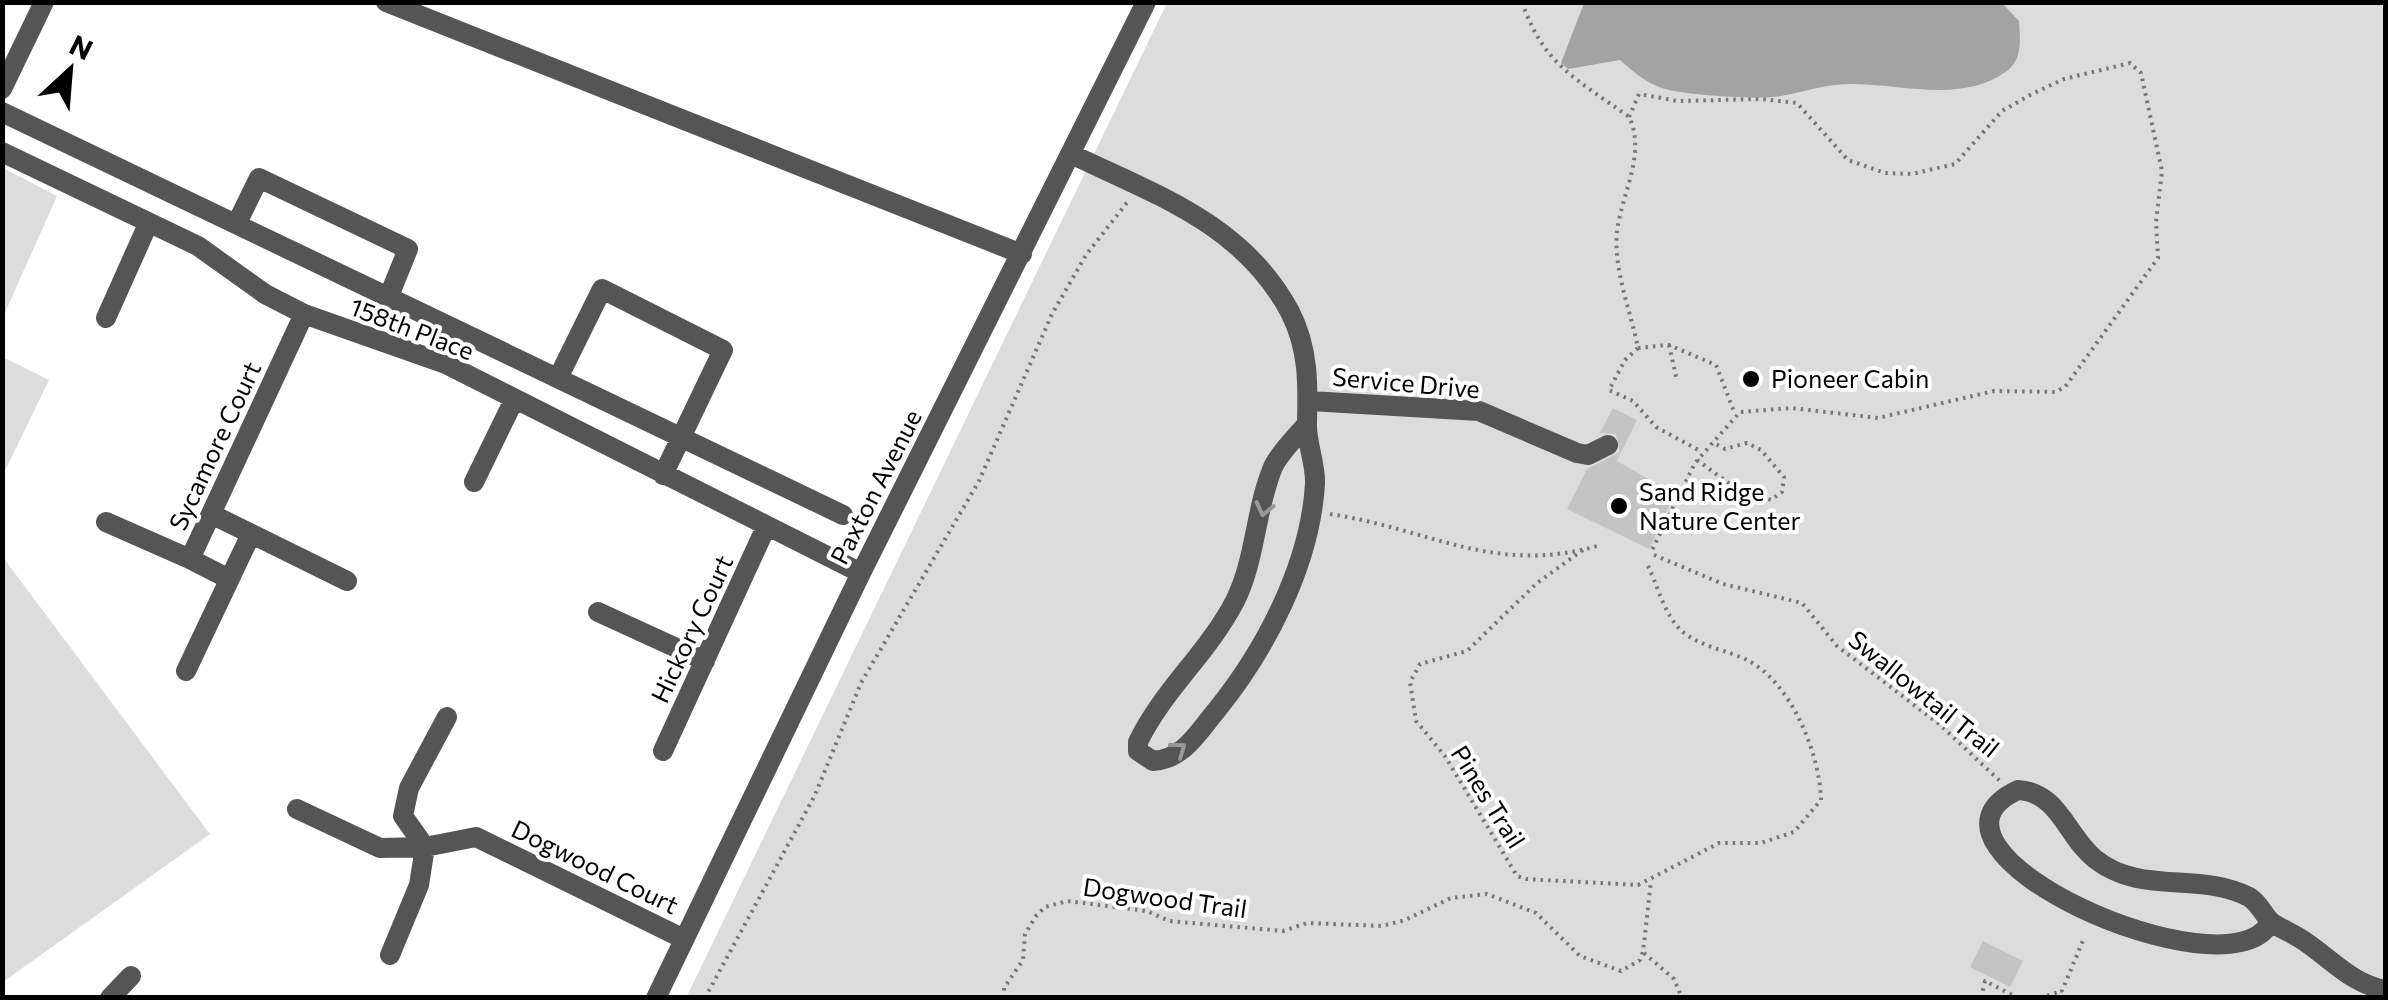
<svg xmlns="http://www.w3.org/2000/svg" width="2388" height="1000" font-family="Commissioner,sans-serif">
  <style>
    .green { fill: #dcdcdc }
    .water { fill: #a3a3a3 }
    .building { fill: #c4c4c4 }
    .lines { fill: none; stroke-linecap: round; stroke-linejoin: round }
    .path { stroke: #777; stroke-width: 4; stroke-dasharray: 2.5 5; stroke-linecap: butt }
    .minor { stroke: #555; stroke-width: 20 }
    .oneway { stroke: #999 }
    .poi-dot { fill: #000; stroke: #fff; stroke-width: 4 }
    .labels { text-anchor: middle; stroke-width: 8; stroke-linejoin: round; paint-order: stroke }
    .street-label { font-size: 25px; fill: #000; stroke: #fff }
    .poi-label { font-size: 25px; fill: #000; stroke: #fff; text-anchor: start }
  </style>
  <rect width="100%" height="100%" fill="#fff"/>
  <path class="green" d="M1167,3H2385V997L686,998Z
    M3,168L57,196L3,317Z
    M3,357L49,380L3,475Z
    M2,556L210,834L3,982H2Z"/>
  <path class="water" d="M2002,3L2019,21C2020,38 2023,59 2007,71C1964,103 1904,85 1856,84C1829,83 1807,91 1781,96C1758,100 1688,95 1665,89C1647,84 1634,72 1620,60L1568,69L1561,63L1584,3Z"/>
  <path class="building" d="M1613,408L1637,420L1617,461L1675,494L1649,549L1567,509L1587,469L1620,452L1616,434L1600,433Z
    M1983,941L2023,961L2010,987L1970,967Z"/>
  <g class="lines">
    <path class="path" d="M1522,2C1544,66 1577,79 1629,117C1647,153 1621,195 1617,232C1613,269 1631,312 1638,348L1625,360L1609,390L1633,401L1656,427L1702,452
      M1629,117L1639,94L1678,101L1761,99L1797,103L1848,160L1885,173L1912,174L1955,164L2002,111L2032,94L2064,79L2130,63L2141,73L2162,171L2156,222L2158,258L2065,387L2055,392L1994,391L1878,418L1792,408L1740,412L1695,463L1652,550
      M1669,345L1677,381
      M1638,348L1669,345L1716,365L1735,414
      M1697,460L1738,490L1771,500L1782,492L1784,477L1761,450L1747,443L1725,449L1712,442
      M1330,514C1434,530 1494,576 1601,545
      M1583,550L1537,583L1467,651L1420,664L1410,682L1416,721L1445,756L1517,876L1526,879L1638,885L1719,843H1761L1794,832L1821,800C1820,754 1791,682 1747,660C1727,650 1701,647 1683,632C1664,616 1658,585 1647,564
      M1654,555L1723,584L1802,603L1837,646L1939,724L2001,782
      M1644,953L1674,979L1682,998
      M705,998L815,795L861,683L979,481L1052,314L1086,255L1129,200
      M1004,998V988L1023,960L1025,934L1036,916L1045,907L1067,901L1147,911L1169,921L1283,931L1307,923L1382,926L1405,920L1451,898L1487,894L1536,913L1580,956L1621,971L1640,960L1643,952L1651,881
      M1981,998L1985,981L2018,998
      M2040,998L2062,991
      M2067,998L2062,991L2084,938"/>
    <path class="minor" d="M386,2L1022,254
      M2,89L44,2
      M2,112L843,515
      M2,152L198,246L265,294L304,314L446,364L861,573
      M1073,155C1157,195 1244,225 1290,312C1309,349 1308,385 1307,423C1306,443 1316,463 1315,484C1310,565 1266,649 1216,711C1198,732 1184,759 1153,761L1138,751V742C1163,690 1208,653 1235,601C1256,559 1255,510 1273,467C1280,452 1296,437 1307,424
      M237,223L259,178L408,249L389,296
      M106,318L148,224
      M559,376L602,289L723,350L663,475
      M1310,401L1479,411L1577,453L1588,455L1608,445
      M474,482L514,400
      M211,514L347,581
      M106,522L190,559
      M229,579L190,559L304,314
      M598,612L705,661
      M186,671L251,534
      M663,751L766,527
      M297,809L380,848L425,847L476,837L684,939
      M2270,923C2227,1000 1890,849 2018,790C2059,792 2067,837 2095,859C2142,896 2198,871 2249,897C2261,904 2264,918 2274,924C2285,931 2297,935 2307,943C2333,961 2354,985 2386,990
      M390,955L419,885L425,847L403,816L409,788L447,717
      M110,998L131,976
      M656,998L861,573L1146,2"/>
  </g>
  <defs><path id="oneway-chevron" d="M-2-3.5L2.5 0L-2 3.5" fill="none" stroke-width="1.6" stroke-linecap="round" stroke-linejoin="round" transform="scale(2.5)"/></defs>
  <g class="oneway">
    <use href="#oneway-chevron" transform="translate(1264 509) rotate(103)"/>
    <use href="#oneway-chevron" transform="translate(1179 749) rotate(-36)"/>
  </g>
  <g class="poi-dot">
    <circle cx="1751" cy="379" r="10"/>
    <circle cx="1619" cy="506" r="10"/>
  </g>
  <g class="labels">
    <g class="street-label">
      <text transform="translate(412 329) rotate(21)" y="9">158th Place</text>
      <text transform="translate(1406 383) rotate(5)" y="9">Service Drive</text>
      <text transform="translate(215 446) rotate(-65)" y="9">Sycamore Court</text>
      <text transform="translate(876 487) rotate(-63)" y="9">Paxton Avenue</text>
      <text transform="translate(692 629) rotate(-65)" y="9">Hickory Court</text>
      <text transform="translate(1924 694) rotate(39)" y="9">Swallowtail Trail</text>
      <text transform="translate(1488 797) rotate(58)" y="9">Pines Trail</text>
      <text transform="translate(595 867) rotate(26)" y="9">Dogwood Court</text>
      <text transform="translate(1165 898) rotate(8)" y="9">Dogwood Trail</text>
    </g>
    <g class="poi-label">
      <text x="1771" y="388">Pioneer Cabin</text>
      <text x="1639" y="501">Sand Ridge<tspan x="1639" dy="29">Nature Center</tspan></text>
    </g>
  </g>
  <rect width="2388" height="1000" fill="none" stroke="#000000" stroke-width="10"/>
  <g transform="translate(70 70) rotate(26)" stroke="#ffffff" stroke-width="8" paint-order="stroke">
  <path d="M0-8L18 38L0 25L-18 38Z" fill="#000000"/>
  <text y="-15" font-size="28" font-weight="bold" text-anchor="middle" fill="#000000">N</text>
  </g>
</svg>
